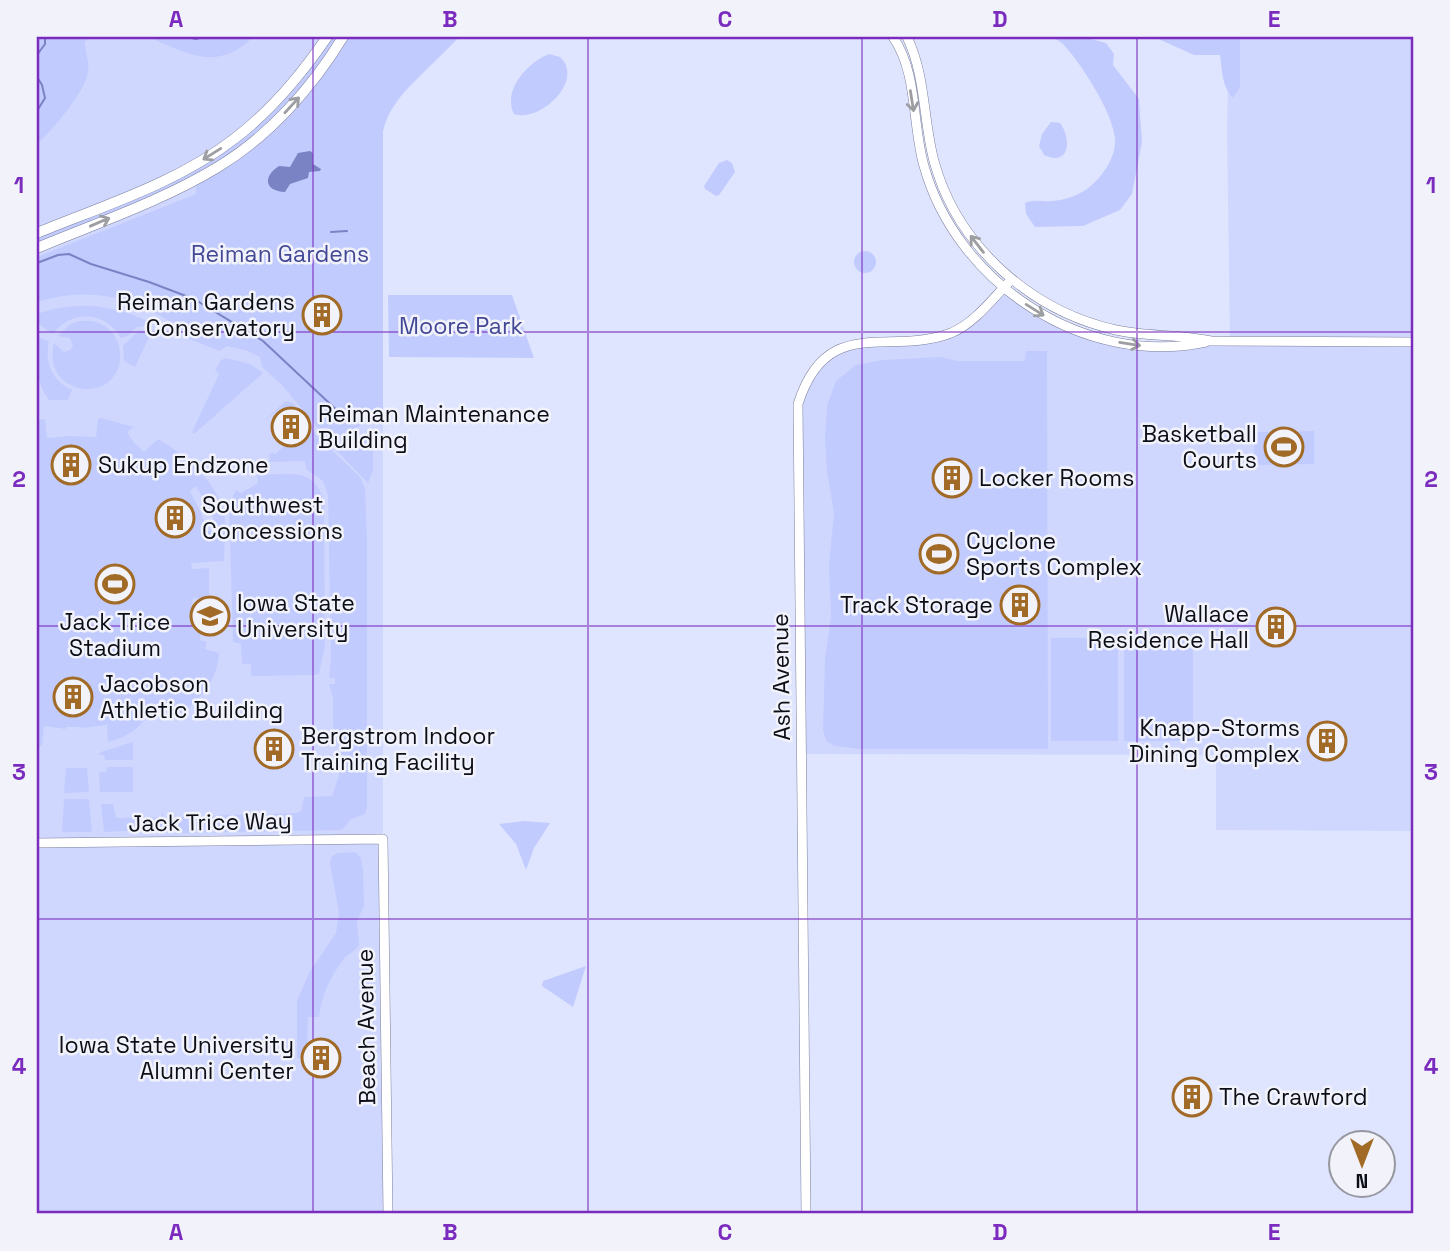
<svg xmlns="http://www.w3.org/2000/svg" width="1450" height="1251" font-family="'Space Grotesk',sans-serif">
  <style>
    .built { fill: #d0d7fe }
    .green { fill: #c2cbfe; fill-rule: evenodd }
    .water { fill: #7a83c4 }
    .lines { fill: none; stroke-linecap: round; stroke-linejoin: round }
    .stream { stroke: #7a83c4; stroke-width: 2 }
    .tertiary-casing { stroke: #7a7f9c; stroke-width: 10 }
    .secondary-casing { stroke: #7a7f9c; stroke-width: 11 }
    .tertiary { stroke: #fff; stroke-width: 9 }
    .secondary { stroke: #fff; stroke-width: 10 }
    .oneway { stroke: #9d9ea2 }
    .grid { fill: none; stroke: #7b2cbf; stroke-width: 2; stroke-opacity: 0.55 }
    .labels { text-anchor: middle; stroke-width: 5; stroke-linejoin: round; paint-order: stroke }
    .park-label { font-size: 23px; fill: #424796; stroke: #f2f3fa }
    .poi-label { font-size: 23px; fill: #0b0d17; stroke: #f2f3fa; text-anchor: start }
    .street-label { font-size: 23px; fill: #0b0d17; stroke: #f2f3fa }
    .neatline { fill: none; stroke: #7b2cbf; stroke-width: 2.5 }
    .grid-label { font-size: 23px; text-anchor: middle; font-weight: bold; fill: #7b2cbf }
  </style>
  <rect width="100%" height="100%" fill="#e0e5ff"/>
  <path class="built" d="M37,37H459L398,99L388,114L383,131V839L388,1214H37Z
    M1229,37H1413V831L1216,830V755L802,754L797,410L815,370L846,347L919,341L953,332L1003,288L1048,318L1136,345L1230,341L1227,128Z"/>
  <path class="green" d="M37,37H90L85,42C85,54 91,64 87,76C83,94 51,132 37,144Z
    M148,37H253C217,73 187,53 148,37Z
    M332,37H339C310,84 272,126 226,157C172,194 98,218 37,244V238C83,219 128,197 173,175C193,165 217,157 235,143C275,115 307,79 332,37Z
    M343,37H459C435,64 391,94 383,131V421L368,422L339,436L325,437L282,385L262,367L260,357L248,351L227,346L220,351L184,337L181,328C134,298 92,285 37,302V257L196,194V180L276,121Z
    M1049,37H1084L1106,43L1114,54L1113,65L1139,99L1142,142L1132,194L1120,210L1083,226L1035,227L1026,214L1025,203C1034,199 1042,202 1051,201C1068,200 1083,194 1095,182C1106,171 1116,155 1115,139C1113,113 1081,63 1063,44C1059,40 1054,39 1049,37Z
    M1154,37H1240V87L1233,98C1222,87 1222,70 1220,55H1194Z
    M549,54L560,57C585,80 541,123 514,114C502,90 528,62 549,54Z
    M1051,122L1060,123C1072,139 1070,167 1044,155L1039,146L1042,134Z
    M727,160L732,163L735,172L719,195L716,196L705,189L704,186L719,163Z
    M854 262a11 11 0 1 1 22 0a11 11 0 1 1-22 0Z
    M388,295H512L534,358L389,357Z
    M95,306L123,311L153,323L150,326L137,327L128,336L121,338C106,311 71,309 53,334L37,323V314C56,307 75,305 95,306Z
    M79,321C131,315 134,389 87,389C77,389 68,385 62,379C52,369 51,356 54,343L64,352L70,350L73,346L70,338L58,336L69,325Z
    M139,330L147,331L150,335L135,367L124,361L123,346Z
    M37,337L49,341C44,362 52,381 72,390L68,400H49C34,381 37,359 37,337Z
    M1026,351H1047L1048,749H860L835,746L826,741L823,730L825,659L831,616L829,565L834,513L827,471L825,437L827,406L836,381L856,365L882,360L941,357L957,361H1025Z
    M226,358L250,364L263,373L194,434L192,432L219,374L215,370L221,360Z
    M286,401L293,403L317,436L360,477L365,488L367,538V807L365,814L351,819L342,830L182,833L179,830L178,817L258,814L260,819H264L266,814L296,813L301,811L304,797L332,796L339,776L338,729H334L333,726V698L329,684H335V678H329L331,657L328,495L323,481L306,469L305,461L269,462L268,468L264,466L270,460L269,455L272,452L275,454L302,431L282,407L261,423Z
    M101,418L134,427L127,432L134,443L144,452L158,439C180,451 214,480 222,506C228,521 224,544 224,561L191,563L192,569L209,568V599L193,598L192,605H210L205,631L201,630L200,640L207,642L205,649L219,653C218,678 202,699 181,713L156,704C146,723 130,737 108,742L107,725L81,728V727H66V729L44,726L42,745L37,749V420L45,419L47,438L70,436L96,437L98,419ZM196,486L210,510L217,529L208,531L201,513L190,491Z
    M1314,431V464L1254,465V432Z
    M373,435V470L368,483L334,448L355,438Z
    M257,475C289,474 317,466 324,504L325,645L319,674L314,675L251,676V664H242L241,644L233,642L229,505L236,490L241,493L258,483Z
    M1051,638H1118V741H1051Z
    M1124,638H1193V741H1124Z
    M133,742V760H105L104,755H98L101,752Z
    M107,767H133V792H100L99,772H106Z
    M66,768H87L89,792L64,793Z
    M64,799H89L92,832H62Z
    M101,804H113L116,818L161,817L163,811V829L104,832Z
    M524,821L550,823L534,848L526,870L516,844L499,824Z
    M355,852L361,858L363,871L364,906L357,921L359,945C355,952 347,954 343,960C330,977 321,997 319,1017H308L307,1058H297V1001L309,973L336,933L339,913L330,864L331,857L338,853Z
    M586,966L573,1007L542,986L543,981Z"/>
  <path class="water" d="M310,151L313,153V164L321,169L320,171L309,172L308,178L290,184L285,192C264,191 263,176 279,166L290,167L298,153Z"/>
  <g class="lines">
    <path class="stream" d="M187,37L196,39L203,37
      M37,55L45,44V37
      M37,77L42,85L45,98L37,111
      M331,232L347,231
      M37,263L58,255L69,254L91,264L149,282L194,299L263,341L342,415"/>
    <defs>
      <path id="tertiary" d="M893,37C918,73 912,125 924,166C957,284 1085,368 1206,342
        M907,37C926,76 923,120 934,161C957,246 1031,311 1116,330C1147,337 1180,334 1211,341L1413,342
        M37,843L383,839L388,1214
        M806,1214L798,404C827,313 888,357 951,333C975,323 993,298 1011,280"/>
      <path id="secondary" d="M37,233C103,206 177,183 234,139C271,111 301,75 327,37
        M37,248C97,223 162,201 218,167C269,136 312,88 343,37"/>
    </defs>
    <use href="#tertiary" class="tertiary-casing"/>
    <use href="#secondary" class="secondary-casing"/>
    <use href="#tertiary" class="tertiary"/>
    <use href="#secondary" class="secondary"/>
  </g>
  <defs><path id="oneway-shaft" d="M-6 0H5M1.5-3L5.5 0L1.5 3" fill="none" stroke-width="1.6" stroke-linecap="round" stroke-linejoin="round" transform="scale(1.75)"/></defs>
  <g class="oneway">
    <use href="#oneway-shaft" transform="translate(912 101) rotate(81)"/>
    <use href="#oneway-shaft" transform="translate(292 105) rotate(-47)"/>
    <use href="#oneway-shaft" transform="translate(212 154) rotate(148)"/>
    <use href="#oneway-shaft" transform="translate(100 222) rotate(-23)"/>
    <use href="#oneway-shaft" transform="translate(977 244) rotate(-128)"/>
    <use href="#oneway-shaft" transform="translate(1035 310) rotate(32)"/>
    <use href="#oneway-shaft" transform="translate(1130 344) rotate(9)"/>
  </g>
  <path class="grid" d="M313,37V1214M588,37V1214M862,37V1214M1137,37V1214M37,332H1413M37,626H1413M37,919H1413"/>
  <defs>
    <symbol id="building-ring" viewBox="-11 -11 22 22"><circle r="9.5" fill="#f2f3fa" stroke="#a16a26" stroke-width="1.5"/><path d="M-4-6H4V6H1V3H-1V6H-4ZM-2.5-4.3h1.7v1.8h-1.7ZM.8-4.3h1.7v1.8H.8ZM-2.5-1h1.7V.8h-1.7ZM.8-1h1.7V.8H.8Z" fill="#a16a26"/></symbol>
    <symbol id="stadium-ring" viewBox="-11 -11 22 22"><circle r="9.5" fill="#f2f3fa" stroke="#a16a26" stroke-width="1.5"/><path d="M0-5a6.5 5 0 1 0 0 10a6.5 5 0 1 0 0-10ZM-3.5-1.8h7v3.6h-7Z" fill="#a16a26"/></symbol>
    <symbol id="university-ring" viewBox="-11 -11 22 22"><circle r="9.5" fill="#f2f3fa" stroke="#a16a26" stroke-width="1.5"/><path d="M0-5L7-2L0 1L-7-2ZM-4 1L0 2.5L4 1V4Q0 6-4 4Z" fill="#a16a26"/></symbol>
  </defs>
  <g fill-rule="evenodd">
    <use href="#building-ring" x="300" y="293" width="44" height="44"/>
    <use href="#building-ring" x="269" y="405" width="44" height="44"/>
    <use href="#stadium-ring" x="1262" y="425" width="44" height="44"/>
    <use href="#building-ring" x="49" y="443" width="44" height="44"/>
    <use href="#building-ring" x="930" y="456" width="44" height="44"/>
    <use href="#building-ring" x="153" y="496" width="44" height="44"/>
    <use href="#stadium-ring" x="917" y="532" width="44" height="44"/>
    <use href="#stadium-ring" x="93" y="562" width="44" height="44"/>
    <use href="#building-ring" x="998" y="583" width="44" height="44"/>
    <use href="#university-ring" x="188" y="594" width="44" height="44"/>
    <use href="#building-ring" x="1254" y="605" width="44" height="44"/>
    <use href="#building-ring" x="51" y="675" width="44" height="44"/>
    <use href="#building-ring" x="1305" y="719" width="44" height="44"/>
    <use href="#building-ring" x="252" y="727" width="44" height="44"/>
    <use href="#building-ring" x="299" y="1036" width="44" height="44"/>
    <use href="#building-ring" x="1170" y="1075" width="44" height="44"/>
  </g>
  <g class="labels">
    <g class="park-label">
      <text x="280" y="262">Reiman Gardens</text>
      <text x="461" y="334">Moore Park</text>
    </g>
    <g class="poi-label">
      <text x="295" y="310" text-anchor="end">Reiman Gardens<tspan x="295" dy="26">Conservatory</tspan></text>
      <text x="318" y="422">Reiman Maintenance<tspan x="318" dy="26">Building</tspan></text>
      <text x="1257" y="442" text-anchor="end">Basketball<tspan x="1257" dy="26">Courts</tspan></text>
      <text x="98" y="473">Sukup Endzone</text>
      <text x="979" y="486">Locker Rooms</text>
      <text x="202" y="513">Southwest<tspan x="202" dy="26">Concessions</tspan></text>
      <text x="966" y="549">Cyclone<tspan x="966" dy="26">Sports Complex</tspan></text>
      <text x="237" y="611">Iowa State<tspan x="237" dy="26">University</tspan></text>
      <text x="993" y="613" text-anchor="end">Track Storage</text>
      <text x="1249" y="622" text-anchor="end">Wallace<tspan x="1249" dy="26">Residence Hall</tspan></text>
      <text x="115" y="630" text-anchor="middle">Jack Trice<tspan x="115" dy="26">Stadium</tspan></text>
      <text x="100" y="692">Jacobson<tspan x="100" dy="26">Athletic Building</tspan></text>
      <text x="1300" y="736" text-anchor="end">Knapp-Storms<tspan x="1300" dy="26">Dining Complex</tspan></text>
      <text x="301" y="744">Bergstrom Indoor<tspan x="301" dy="26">Training Facility</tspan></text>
      <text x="294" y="1053" text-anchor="end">Iowa State University<tspan x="294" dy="26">Alumni Center</tspan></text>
      <text x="1219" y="1105">The Crawford</text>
    </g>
    <g class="street-label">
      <text transform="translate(781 677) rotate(-91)" y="8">Ash Avenue</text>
      <text transform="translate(210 822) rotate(-1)" y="8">Jack Trice Way</text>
      <text transform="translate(366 1027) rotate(-91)" y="8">Beach Avenue</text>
    </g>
  </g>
  <rect width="1450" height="1251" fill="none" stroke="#f2f3fa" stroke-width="77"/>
  <g transform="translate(1362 1164) rotate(180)"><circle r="33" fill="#f2f3fa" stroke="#96979f" stroke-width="2"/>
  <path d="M0-5L12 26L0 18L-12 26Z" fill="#a16a26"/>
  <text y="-10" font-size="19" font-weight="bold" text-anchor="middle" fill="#0b0d17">N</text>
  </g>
  <rect x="38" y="38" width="1374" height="1174" class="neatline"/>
  <g class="grid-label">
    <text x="176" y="27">A</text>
    <text x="450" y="27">B</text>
    <text x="725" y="27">C</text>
    <text x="1000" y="27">D</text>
    <text x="1274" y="27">E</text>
    <text x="19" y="193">1</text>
    <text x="1431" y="193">1</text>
    <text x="19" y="487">2</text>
    <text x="1431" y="487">2</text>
    <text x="19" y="780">3</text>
    <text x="1431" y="780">3</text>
    <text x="19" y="1074">4</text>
    <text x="1431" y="1074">4</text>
    <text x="176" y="1240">A</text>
    <text x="450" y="1240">B</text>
    <text x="725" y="1240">C</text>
    <text x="1000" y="1240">D</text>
    <text x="1274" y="1240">E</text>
  </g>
</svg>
